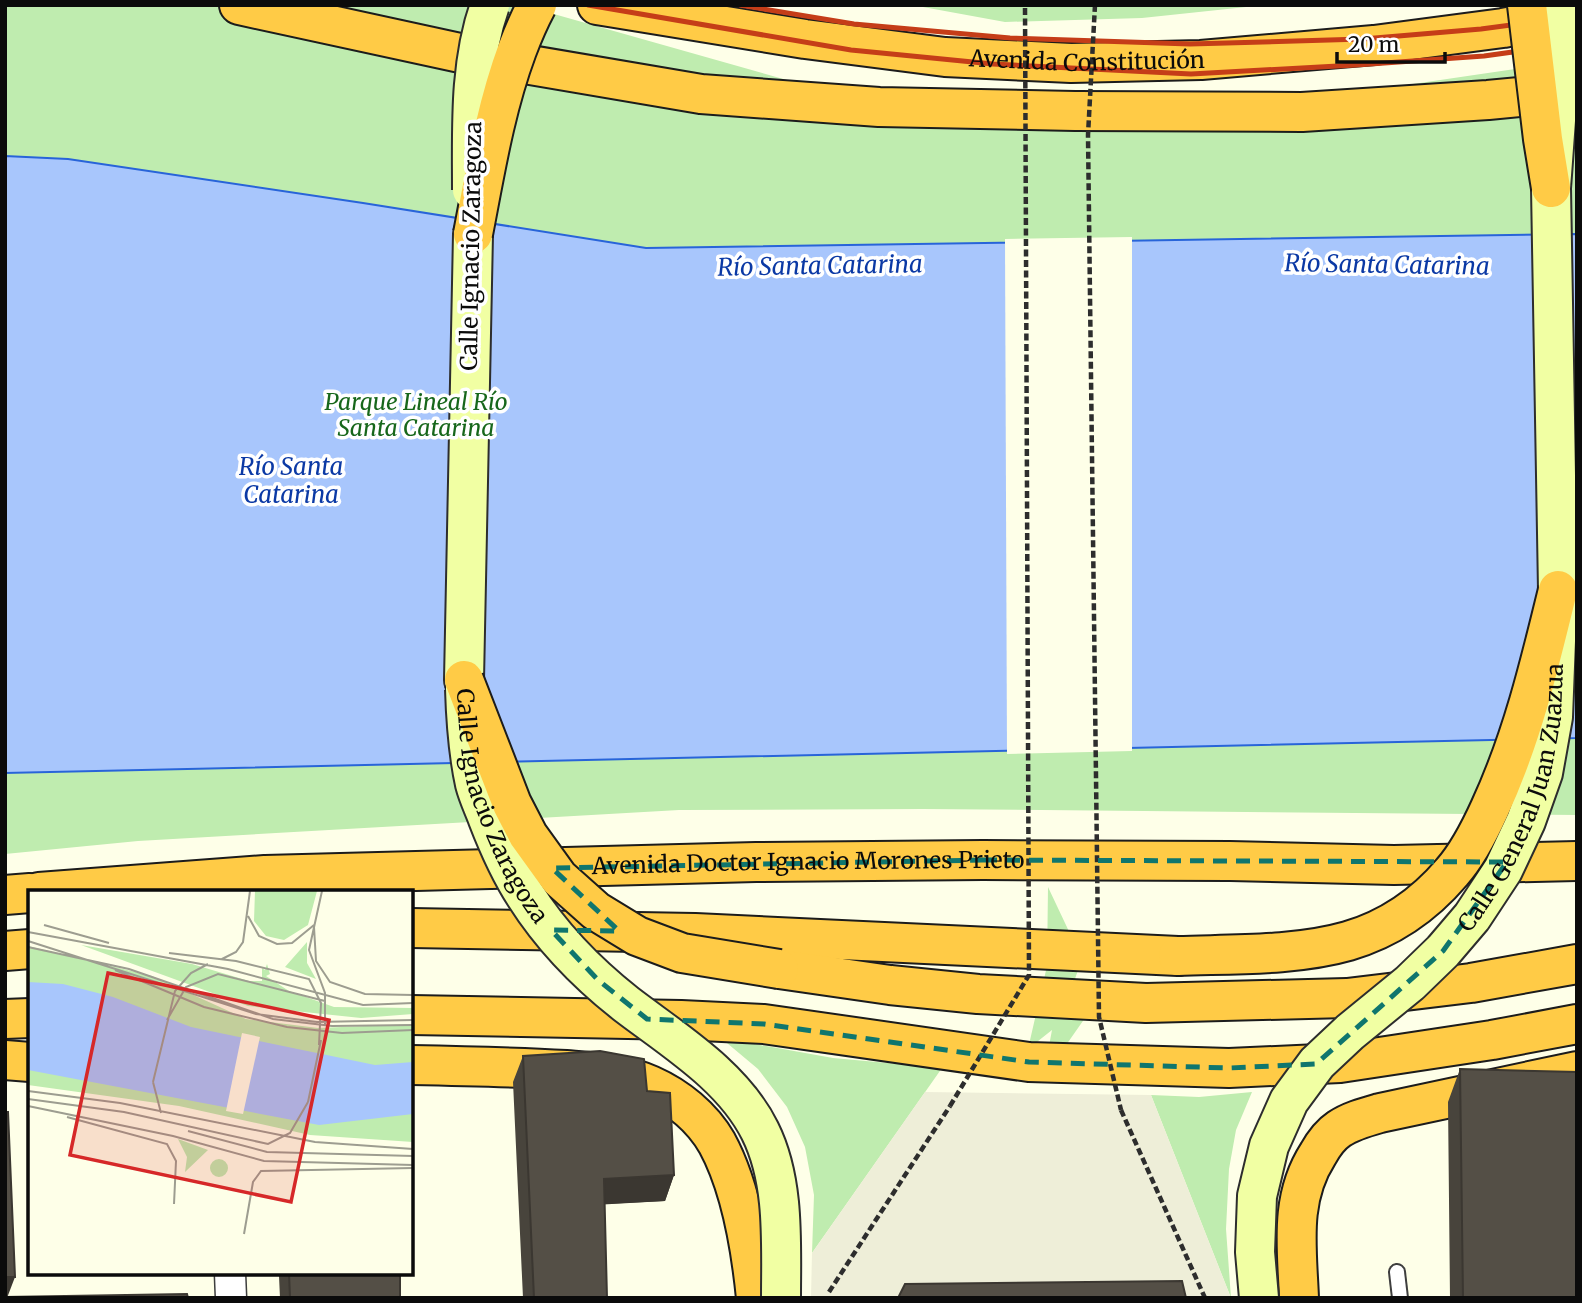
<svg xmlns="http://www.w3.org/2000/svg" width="1582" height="1303" font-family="Merriweather,serif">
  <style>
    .green { fill: #bfecaf }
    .plaza { fill: #eeeed8 }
    .water { fill: #a8c6fc; stroke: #2864d9; stroke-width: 2 }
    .pier { fill: #feffe8 }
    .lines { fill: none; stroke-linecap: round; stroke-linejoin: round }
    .lane-casing { stroke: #3e3e3e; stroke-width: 18 }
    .street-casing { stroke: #3e3e3e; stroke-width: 33 }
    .secondary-casing { stroke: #2d2d2d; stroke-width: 42 }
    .highway-casing { stroke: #1c1c1c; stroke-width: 42 }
    .path { stroke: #2d2d2d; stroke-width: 4.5; stroke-dasharray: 7 3.5; stroke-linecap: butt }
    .lane { stroke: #fff; stroke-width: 14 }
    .street { stroke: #fff; stroke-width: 30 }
    .secondary { stroke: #f1ffa3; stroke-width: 38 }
    .highway { stroke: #ffcb46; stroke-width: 38 }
    .rail { stroke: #c53d18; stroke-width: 5 }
    .secondary-bridge-casing { stroke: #2d2d2d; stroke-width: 42; stroke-linecap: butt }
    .highway-bridge-casing { stroke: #1c1c1c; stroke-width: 42; stroke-linecap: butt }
    .path-bridge { stroke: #2d2d2d; stroke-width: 4.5; stroke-dasharray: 7 3.5; stroke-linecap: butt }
    .secondary-bridge { stroke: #f1ffa3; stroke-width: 38 }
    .highway-bridge { stroke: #ffcb46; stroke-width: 38 }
    .wall { fill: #48443c }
    .shaded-wall { fill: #3b3731 }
    .building { fill: #544f46; stroke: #3b3731; stroke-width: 2 }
    .marked { fill: none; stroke: #0f766e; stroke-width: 5; stroke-dasharray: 14 9; stroke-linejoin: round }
    .labels { text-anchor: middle; stroke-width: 7; stroke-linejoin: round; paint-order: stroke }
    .street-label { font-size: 23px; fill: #0b0b0b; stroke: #fff }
    .park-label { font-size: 23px; font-style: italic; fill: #17671b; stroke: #fff }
    .water-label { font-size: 24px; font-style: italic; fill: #0b39a5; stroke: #fff }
    .inset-road { fill: none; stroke: #9d9d90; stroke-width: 2 }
    .view { fill: #d62828; fill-opacity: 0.15; stroke: #d62828; stroke-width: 3.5 }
    .inset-edge { fill: none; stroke: #0b0b0b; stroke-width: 3.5 }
  </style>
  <rect width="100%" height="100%" fill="#feffe8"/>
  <path class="green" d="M5,5H522L850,98L1345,94L1515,69L1577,57V815L923,809L679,810L138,841L5,854Z
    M912,5H1265L1142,18L1005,22Z
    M1048,887L1082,959L1065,1007L1085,1018L1043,1078L1052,1030L1028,1049L1047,966Z
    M721,1038L833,1058L942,1068L812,1253L814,1195L805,1147L787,1107L758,1069Z
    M1252,1092L1236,1130L1229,1169L1226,1229L1231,1298L1151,1095L1199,1097Z"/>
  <path class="plaza" d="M925,1092L1151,1095L1231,1298H811L812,1253Z"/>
  <path class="water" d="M5,156L68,159L363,203L646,248L1577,234V738L5,773Z"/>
  <path class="pier" d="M1132,237V751L1007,754L1005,239Z"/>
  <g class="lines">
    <defs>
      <path id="lane" d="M1397,1272L1400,1298"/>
      <path id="street" d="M230,1273L231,1298"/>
      <path id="secondary" d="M464,680L473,234"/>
      <g id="highway">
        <path d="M239,5L460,53L701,94L879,107L1075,111L1302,112L1488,100L1571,92"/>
        <path id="s1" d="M597,5L805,39L945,57L1071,63L1201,60L1374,45L1503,28L1577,14"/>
        <path id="s2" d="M39,892L265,875L756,862L983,860L1230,861L1394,865L1577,861"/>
        <path d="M5,895L30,893"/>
        <path d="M411,928L695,933L1178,956"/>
        <path d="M5,951L30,949"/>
        <path d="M779,969L890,985L978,994L1146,1003L1347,998L1471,983L1577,964"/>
        <path d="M411,1015L681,1020L764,1024L1029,1062L1229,1068L1340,1063L1492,1040L1577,1024"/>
        <path d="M5,1019L30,1018"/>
        <path d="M5,1060L30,1062"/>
        <path d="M411,1065C463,1066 514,1067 566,1070C593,1072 624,1073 650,1085C677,1097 702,1117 717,1143C741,1187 751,1248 756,1298"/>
        <path d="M1299,1298C1297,1247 1289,1199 1318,1154C1323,1145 1330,1135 1339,1129C1351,1121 1366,1117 1380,1113L1577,1071"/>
      </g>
    </defs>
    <use href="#lane" class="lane-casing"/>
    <use href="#street" class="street-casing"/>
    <use href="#secondary" class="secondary-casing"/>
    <use href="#highway" class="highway-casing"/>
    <path class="path" d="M1121,1110L1205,1298
      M829,1292L950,1106"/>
    <use href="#lane" class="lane"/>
    <use href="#street" class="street"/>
    <use href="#secondary" class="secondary"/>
    <use href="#highway" class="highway"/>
    <path class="rail" d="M588,5L851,50L993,64L1191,74L1356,65L1484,56L1577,43
      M740,5L854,24L1010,38L1190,44L1363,39L1481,29L1577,16"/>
    <defs>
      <g id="secondary-bridge">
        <path d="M472,190C472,128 469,64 490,5"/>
        <path id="s3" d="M465,689C466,722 468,752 475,784C478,796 484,808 488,819C498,845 510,872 525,895C551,936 588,974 626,1004C673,1040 733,1076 760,1131C785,1181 781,1243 781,1298"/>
        <path id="s4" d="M1259,1298L1255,1252L1257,1196L1269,1146L1289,1101L1317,1063L1350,1032L1410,983L1443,951L1472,917L1503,870L1526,821L1543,773L1553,717L1558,590L1551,188L1558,93L1557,5"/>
      </g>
      <path id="highway-bridge" d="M1527,5L1543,139L1551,188
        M473,234C485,172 495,109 517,50C523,34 529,20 537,5
        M464,680L512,804L528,835L559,878L596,911L637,936L682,953L779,969
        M1178,956C1232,954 1296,956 1348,941C1389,929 1424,905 1452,872C1468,854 1480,830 1490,808C1522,739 1540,664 1558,590"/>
    </defs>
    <use href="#secondary-bridge" class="secondary-bridge-casing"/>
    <use href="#highway-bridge" class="highway-bridge-casing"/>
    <path class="path-bridge" d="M1095,5L1088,135L1099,1017L1121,1110
      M950,1106L1029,975L1025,5"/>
    <use href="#secondary-bridge" class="secondary-bridge"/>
    <use href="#highway-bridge" class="highway-bridge"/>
  </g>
  <path class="wall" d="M523,1056L647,1091L674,1175L665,1201L604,1204L607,1298H523L513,1082Z
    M1460,1069L1577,1298H1450L1448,1102Z
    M280,1273H400V1298H280L279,1276Z"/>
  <path class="shaded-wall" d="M674,1175L665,1201L594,1205L604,1179Z
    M5,1277H15L7,1298H5Z"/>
  <path class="building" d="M600,1051L644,1059L647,1091L670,1093L674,1175L604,1179L607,1298H534L523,1056Z
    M1460,1069L1577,1072V1298H1463Z
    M5,1112H8L15,1277H5Z
    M289,1273H400V1298H290Z
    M1182,1281L1186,1298H898L905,1284Z
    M187,1294L188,1298H5V1297Z"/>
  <path class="marked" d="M983,860L1507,862L1443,951L1316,1064L1229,1068L1029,1062L764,1024L647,1019L598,980L551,930L619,931L552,868Z"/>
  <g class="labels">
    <g class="street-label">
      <text dy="8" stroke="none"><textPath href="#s1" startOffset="494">Avenida Constitución</textPath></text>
      <text transform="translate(471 246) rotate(-89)" y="8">Calle Ignacio Zaragoza</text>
      <text dy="8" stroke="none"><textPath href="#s4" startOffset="592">Calle General Juan Zuazua</textPath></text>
      <text dy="8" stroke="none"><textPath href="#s3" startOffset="124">Calle Ignacio Zaragoza</textPath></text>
      <text dy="8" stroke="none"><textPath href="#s2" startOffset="770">Avenida Doctor Ignacio Morones Prieto</textPath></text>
    </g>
    <g class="park-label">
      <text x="416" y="410">Parque Lineal Río<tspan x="416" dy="26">Santa Catarina</tspan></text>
    </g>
    <g class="water-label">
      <text transform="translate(1387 265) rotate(1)" y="8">Río Santa Catarina</text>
      <text transform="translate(820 266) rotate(-1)" y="8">Río Santa Catarina</text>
      <text x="291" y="475">Río Santa<tspan x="291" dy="28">Catarina</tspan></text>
    </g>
  </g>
  <g transform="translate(28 890)">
    <rect width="385" height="385" fill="#feffe8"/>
    <path d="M227,1H289L280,35L256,50L238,46L226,31ZM279,52V73L288,89L257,77ZM53,55L164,74L221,91H234V78L237,80L239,74L242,84L238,86L261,101L306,117L385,118V124L333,128L220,116ZM0,56L124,86L218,129L290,138L385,134V252L282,245L151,216L0,195ZM150,249L180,260L157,282L159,267ZM182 278a9 9 0 1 1 18 0a9 9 0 1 1-18 0Z" fill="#bfecaf"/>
    <path d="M0,92L35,94L85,107L163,137L347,175L385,172V224L291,235L0,180Z" fill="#a8c6fc"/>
    <path d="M214,143L232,147L215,224L198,221Z" fill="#feffe8"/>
    <path class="inset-road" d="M294,1L281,60L297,103V135M220,26L231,46L249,54L264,53L286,35M16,35L81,53M286,37L288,71L302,92L337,104L385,105M0,42L200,79L335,115L385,113M0,51L228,124L289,132L385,130M0,57L101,79L245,129L304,136L385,135M141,63L208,71L281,89L293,113L291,155M194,69L208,62L215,52L222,1M87,80L176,117L259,137L314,143L385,140M139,130L158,97L190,84L297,111M125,192L147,101L163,83L180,74M125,192L133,223M0,201L92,213L287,252L385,259M0,209L96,222L240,254L262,243L280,212M280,212L293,150M0,216L145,246L236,271L385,275M39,227L139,254L148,271L146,314M160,241L239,262L385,266M216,344L225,292L233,281L385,278"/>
    <path class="view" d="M80,83L301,130L263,312L42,265Z"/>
    <rect width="385" height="385" class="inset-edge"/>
  </g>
  <rect width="1582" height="1303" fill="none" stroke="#0b0b0b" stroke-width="14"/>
  <path d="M1337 52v10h108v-10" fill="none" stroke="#0b0b0b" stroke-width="3.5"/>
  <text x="1348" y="52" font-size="21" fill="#0b0b0b" stroke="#ffffff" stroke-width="5" paint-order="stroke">20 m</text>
</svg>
